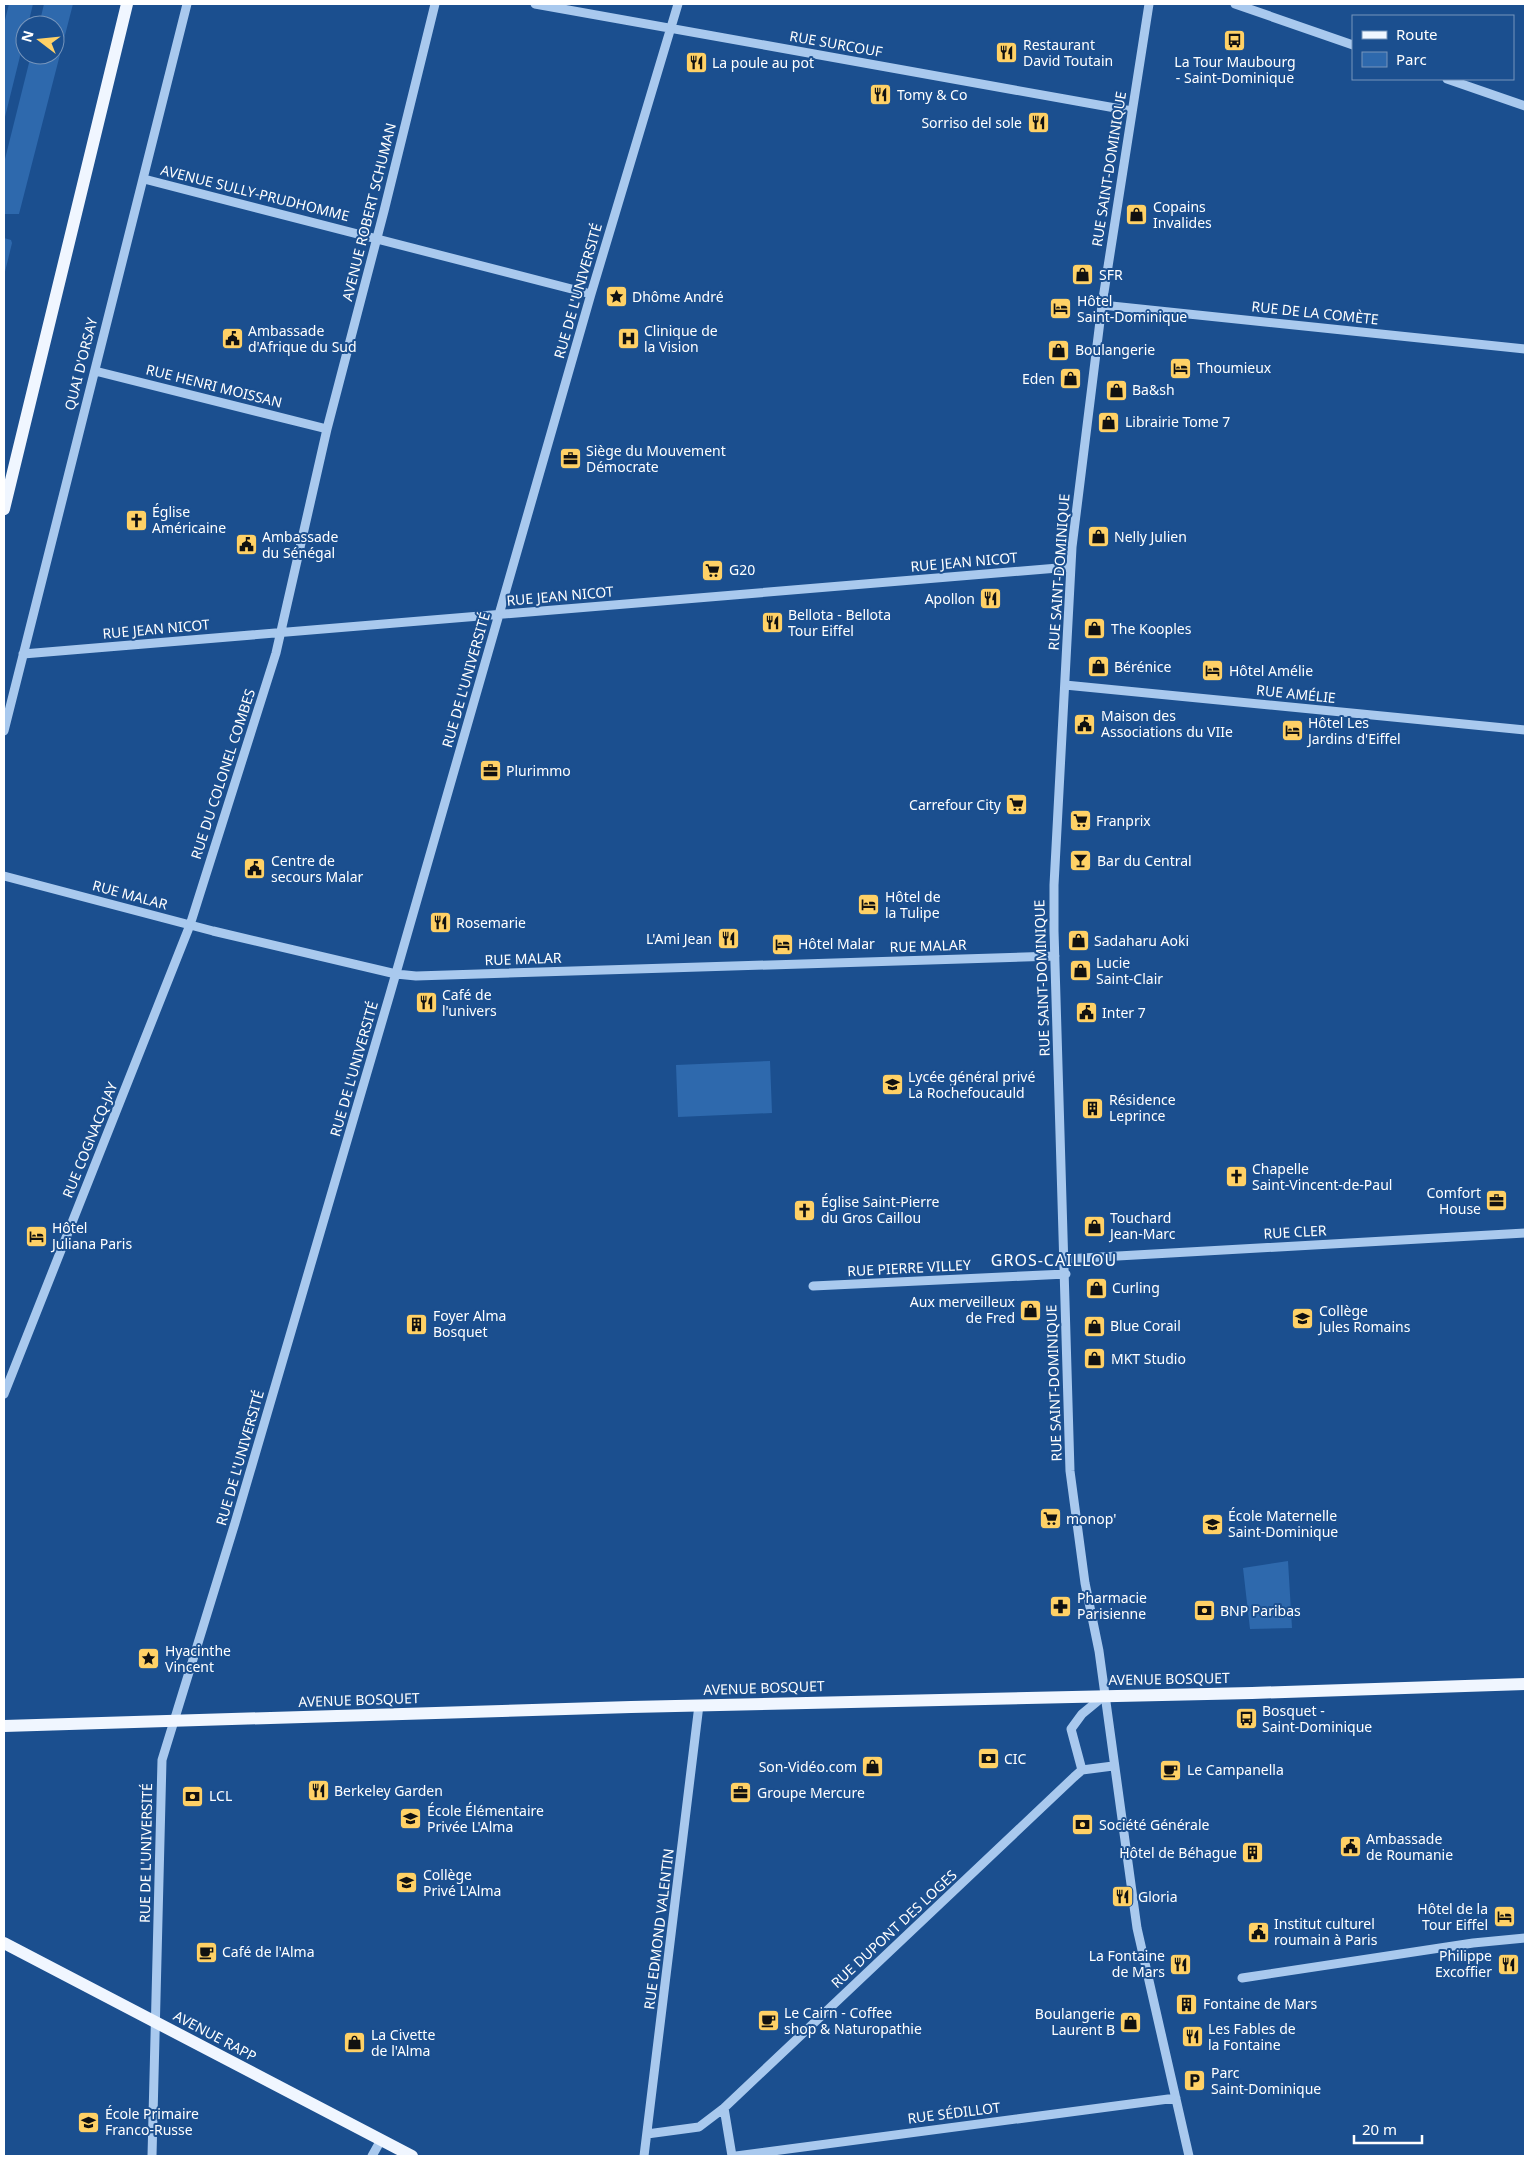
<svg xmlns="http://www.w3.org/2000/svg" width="1529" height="2160" font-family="'Noto Sans',sans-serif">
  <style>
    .green { fill: #2e69ad }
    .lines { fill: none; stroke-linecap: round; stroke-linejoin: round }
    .minor { stroke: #a9c9ee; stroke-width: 9 }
    .major { stroke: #f0f6ff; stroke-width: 12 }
    .labels { text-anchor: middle; stroke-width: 4; stroke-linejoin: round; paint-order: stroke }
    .street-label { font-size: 14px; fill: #fff; stroke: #1b4f8f }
    .poi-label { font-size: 14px; fill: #fff; stroke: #1b4f8f; text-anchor: start }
    .quarter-label { font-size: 16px; letter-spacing: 1px; fill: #fff; stroke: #1b4f8f }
  </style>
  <rect width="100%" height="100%" fill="#1b4f8f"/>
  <path class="green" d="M9,4H33L28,25H25V36L4,121V24Z
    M44,4H73L19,214H4V163L31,55H55V25H39Z
    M4,238L11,240L12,243L4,276Z
    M770,1061L772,1113L678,1117L676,1065Z
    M1288,1561L1292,1628L1250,1629L1243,1568Z"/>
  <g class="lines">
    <path class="minor" d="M535,4L1132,111
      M1149,4L1102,305L1072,547L1054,885V931L1070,1471L1085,1583L1099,1651L1137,1928L1189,2156
      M1235,4L1353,45
      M1447,79L1525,106
      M144,179L591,294
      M1102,305L1525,349
      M95,371L327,429
      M23,654L1070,567
      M1065,685L1525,730
      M4,731L187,4
      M4,876L213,931L396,974L416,976L1055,956
      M1065,1259L1525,1233
      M813,1286L1066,1274
      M4,1394L190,925L276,653L327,429L384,211L435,4
      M1082,1770L1071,1729L1082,1714L1105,1695
      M1242,1978L1473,1943L1525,1938
      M724,2108L732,2156
      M647,2134L699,2127L724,2108L1074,1777L1082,1770L1113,1766
      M152,2156L162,1760L235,1523L390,994L591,294L678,4
      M372,2156L381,2140
      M644,2156L699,1705
      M736,2156L1176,2098"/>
    <path class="major" d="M4,509L127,4
      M4,1726L631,1707L1252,1693L1525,1684
      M4,1943L412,2156"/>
  </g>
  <defs>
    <symbol id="bus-square" viewBox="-11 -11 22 22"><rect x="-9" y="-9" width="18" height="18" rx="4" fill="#ffd166" stroke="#1b4f8f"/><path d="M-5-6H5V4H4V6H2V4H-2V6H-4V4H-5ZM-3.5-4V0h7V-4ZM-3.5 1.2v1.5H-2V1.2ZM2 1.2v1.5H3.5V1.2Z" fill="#111"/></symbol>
    <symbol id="restaurant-square" viewBox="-11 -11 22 22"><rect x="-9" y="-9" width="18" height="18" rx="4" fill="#ffd166" stroke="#1b4f8f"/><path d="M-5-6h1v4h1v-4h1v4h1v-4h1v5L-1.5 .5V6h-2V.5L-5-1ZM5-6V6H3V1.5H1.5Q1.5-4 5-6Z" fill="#111"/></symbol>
    <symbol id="shop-square" viewBox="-11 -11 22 22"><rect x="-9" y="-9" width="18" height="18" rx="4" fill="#ffd166" stroke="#1b4f8f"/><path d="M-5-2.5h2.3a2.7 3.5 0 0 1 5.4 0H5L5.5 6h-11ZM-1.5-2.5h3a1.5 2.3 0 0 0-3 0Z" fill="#111"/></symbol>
    <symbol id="sight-square" viewBox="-11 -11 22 22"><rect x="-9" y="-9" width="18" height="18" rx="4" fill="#ffd166" stroke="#1b4f8f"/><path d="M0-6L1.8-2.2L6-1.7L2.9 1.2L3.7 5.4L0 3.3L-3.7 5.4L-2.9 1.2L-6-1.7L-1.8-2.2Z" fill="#111"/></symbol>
    <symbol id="hotel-square" viewBox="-11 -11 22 22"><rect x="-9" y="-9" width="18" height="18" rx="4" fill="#ffd166" stroke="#1b4f8f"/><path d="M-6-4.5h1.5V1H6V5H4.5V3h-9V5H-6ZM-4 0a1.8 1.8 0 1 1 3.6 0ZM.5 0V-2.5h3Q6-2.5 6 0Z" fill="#111"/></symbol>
    <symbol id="civic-square" viewBox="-11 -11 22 22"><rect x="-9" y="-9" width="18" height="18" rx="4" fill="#ffd166" stroke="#1b4f8f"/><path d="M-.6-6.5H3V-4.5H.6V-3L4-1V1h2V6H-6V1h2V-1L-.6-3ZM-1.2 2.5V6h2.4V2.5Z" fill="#111"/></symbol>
    <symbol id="hospital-square" viewBox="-11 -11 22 22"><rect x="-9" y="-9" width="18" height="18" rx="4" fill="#ffd166" stroke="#1b4f8f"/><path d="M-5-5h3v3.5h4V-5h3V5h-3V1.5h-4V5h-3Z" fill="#111"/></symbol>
    <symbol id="office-square" viewBox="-11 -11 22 22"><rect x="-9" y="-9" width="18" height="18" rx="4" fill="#ffd166" stroke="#1b4f8f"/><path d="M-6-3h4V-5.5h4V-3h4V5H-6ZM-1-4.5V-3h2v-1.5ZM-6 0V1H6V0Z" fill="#111"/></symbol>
    <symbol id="church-square" viewBox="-11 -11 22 22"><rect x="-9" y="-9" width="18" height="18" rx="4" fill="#ffd166" stroke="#1b4f8f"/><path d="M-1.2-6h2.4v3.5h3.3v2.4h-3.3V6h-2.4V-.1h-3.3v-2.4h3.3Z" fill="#111"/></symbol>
    <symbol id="supermarket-square" viewBox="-11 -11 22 22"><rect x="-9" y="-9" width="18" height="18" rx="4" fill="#ffd166" stroke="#1b4f8f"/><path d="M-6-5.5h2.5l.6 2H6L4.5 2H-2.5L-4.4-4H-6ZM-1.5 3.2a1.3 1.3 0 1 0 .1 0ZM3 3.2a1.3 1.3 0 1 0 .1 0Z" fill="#111"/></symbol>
    <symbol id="bar-square" viewBox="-11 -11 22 22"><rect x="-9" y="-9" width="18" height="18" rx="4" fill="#ffd166" stroke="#1b4f8f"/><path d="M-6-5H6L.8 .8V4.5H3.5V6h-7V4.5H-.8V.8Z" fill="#111"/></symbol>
    <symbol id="school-square" viewBox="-11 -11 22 22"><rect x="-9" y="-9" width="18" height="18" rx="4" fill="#ffd166" stroke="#1b4f8f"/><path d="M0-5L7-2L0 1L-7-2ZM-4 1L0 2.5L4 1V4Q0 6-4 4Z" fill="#111"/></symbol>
    <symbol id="building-square" viewBox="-11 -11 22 22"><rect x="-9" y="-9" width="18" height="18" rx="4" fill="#ffd166" stroke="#1b4f8f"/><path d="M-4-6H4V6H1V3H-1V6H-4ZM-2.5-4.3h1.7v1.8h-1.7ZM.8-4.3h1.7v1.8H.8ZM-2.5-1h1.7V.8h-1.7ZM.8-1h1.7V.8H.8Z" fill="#111"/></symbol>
    <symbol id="pharmacy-square" viewBox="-11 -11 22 22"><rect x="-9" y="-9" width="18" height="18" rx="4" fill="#ffd166" stroke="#1b4f8f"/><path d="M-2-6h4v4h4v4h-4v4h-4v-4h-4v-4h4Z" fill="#111"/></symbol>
    <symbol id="bank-square" viewBox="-11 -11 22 22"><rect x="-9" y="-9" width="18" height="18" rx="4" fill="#ffd166" stroke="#1b4f8f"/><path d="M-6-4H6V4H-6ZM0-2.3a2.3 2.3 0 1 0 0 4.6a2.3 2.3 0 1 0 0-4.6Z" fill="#111"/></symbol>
    <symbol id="cafe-square" viewBox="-11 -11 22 22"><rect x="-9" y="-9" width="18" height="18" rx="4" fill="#ffd166" stroke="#1b4f8f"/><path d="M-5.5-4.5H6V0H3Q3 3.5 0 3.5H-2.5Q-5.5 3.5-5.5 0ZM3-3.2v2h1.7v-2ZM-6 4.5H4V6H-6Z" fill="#111"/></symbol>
    <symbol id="parking-square" viewBox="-11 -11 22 22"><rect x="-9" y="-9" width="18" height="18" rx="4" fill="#ffd166" stroke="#1b4f8f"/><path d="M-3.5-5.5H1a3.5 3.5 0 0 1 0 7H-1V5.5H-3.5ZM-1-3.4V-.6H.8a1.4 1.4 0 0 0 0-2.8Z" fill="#111"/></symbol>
  </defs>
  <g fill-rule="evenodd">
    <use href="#bus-square" x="1222" y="28" width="25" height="25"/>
    <use href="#restaurant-square" x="994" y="40" width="25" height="25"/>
    <use href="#restaurant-square" x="684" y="50" width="25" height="25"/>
    <use href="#restaurant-square" x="868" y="82" width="25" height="25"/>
    <use href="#restaurant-square" x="1026" y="110" width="25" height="25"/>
    <use href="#shop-square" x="1124" y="202" width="25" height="25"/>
    <use href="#shop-square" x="1070" y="262" width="25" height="25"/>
    <use href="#sight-square" x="604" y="284" width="25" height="25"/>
    <use href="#hotel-square" x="1048" y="296" width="25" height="25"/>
    <use href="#civic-square" x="220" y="326" width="25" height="25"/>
    <use href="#hospital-square" x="616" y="326" width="25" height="25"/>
    <use href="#shop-square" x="1046" y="338" width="25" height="25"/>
    <use href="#hotel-square" x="1168" y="356" width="25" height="25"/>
    <use href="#shop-square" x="1058" y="366" width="25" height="25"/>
    <use href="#shop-square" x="1104" y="378" width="25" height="25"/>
    <use href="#shop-square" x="1096" y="410" width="25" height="25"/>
    <use href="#office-square" x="558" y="446" width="25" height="25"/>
    <use href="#church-square" x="124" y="508" width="25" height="25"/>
    <use href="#shop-square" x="1086" y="524" width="25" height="25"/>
    <use href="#civic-square" x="234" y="532" width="25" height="25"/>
    <use href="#supermarket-square" x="700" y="558" width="25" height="25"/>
    <use href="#restaurant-square" x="978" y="586" width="25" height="25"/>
    <use href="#restaurant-square" x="760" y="610" width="25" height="25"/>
    <use href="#shop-square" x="1082" y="616" width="25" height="25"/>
    <use href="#shop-square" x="1086" y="654" width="25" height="25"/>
    <use href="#hotel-square" x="1200" y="658" width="25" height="25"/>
    <use href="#civic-square" x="1072" y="712" width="25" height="25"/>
    <use href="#hotel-square" x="1280" y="718" width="25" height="25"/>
    <use href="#office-square" x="478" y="758" width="25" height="25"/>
    <use href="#supermarket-square" x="1004" y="792" width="25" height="25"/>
    <use href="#supermarket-square" x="1068" y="808" width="25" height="25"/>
    <use href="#bar-square" x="1068" y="848" width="25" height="25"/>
    <use href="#civic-square" x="242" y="856" width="25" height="25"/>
    <use href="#hotel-square" x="856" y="892" width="25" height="25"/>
    <use href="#restaurant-square" x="428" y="910" width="25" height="25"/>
    <use href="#restaurant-square" x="716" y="926" width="25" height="25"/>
    <use href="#shop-square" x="1066" y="928" width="25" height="25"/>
    <use href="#hotel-square" x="770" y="932" width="25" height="25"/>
    <use href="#shop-square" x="1068" y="958" width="25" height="25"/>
    <use href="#restaurant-square" x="414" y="990" width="25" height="25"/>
    <use href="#civic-square" x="1074" y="1000" width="25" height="25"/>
    <use href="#school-square" x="880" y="1072" width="25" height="25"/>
    <use href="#building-square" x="1080" y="1096" width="25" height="25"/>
    <use href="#church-square" x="1224" y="1164" width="25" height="25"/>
    <use href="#office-square" x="1484" y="1188" width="25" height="25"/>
    <use href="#church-square" x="792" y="1198" width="25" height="25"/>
    <use href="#shop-square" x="1082" y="1214" width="25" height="25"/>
    <use href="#hotel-square" x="24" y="1224" width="25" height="25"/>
    <use href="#shop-square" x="1084" y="1276" width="25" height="25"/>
    <use href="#shop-square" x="1018" y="1298" width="25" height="25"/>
    <use href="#school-square" x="1290" y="1306" width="25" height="25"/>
    <use href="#building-square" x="404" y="1312" width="25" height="25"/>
    <use href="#shop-square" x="1082" y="1314" width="25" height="25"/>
    <use href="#shop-square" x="1082" y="1346" width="25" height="25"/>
    <use href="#supermarket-square" x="1038" y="1506" width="25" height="25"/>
    <use href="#school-square" x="1200" y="1512" width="25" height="25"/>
    <use href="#pharmacy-square" x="1048" y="1594" width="25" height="25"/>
    <use href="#bank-square" x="1192" y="1598" width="25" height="25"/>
    <use href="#sight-square" x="136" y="1646" width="25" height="25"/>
    <use href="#bus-square" x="1234" y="1706" width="25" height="25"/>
    <use href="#bank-square" x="976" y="1746" width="25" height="25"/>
    <use href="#shop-square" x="860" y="1754" width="25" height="25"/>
    <use href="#cafe-square" x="1158" y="1758" width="25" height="25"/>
    <use href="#restaurant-square" x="306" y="1778" width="25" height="25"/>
    <use href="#office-square" x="728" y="1780" width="25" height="25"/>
    <use href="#bank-square" x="180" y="1784" width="25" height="25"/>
    <use href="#school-square" x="398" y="1806" width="25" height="25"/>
    <use href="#bank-square" x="1070" y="1812" width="25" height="25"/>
    <use href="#civic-square" x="1338" y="1834" width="25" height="25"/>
    <use href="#building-square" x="1240" y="1840" width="25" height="25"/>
    <use href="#school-square" x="394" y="1870" width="25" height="25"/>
    <use href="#restaurant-square" x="1110" y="1884" width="25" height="25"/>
    <use href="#hotel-square" x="1492" y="1904" width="25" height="25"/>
    <use href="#civic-square" x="1246" y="1920" width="25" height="25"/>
    <use href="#cafe-square" x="194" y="1940" width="25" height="25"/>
    <use href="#restaurant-square" x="1168" y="1952" width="25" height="25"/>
    <use href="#restaurant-square" x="1496" y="1952" width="25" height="25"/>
    <use href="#building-square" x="1174" y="1992" width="25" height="25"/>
    <use href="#cafe-square" x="756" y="2008" width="25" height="25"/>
    <use href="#shop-square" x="1118" y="2010" width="25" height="25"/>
    <use href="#restaurant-square" x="1180" y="2024" width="25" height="25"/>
    <use href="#shop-square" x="342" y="2030" width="25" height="25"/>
    <use href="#parking-square" x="1182" y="2068" width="25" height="25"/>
    <use href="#school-square" x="76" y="2110" width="25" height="25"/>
  </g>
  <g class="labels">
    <g class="street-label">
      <text transform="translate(836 44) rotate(10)" y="5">RUE SURCOUF</text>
      <text transform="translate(1109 169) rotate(-81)" y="5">RUE SAINT-DOMINIQUE</text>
      <text transform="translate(255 193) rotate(14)" y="5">AVENUE SULLY-PRUDHOMME</text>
      <text transform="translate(369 212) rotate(-76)" y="5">AVENUE ROBERT SCHUMAN</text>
      <text transform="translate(578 291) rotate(-74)" y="5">RUE DE L'UNIVERSITÉ</text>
      <text transform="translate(1315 313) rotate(6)" y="5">RUE DE LA COMÈTE</text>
      <text transform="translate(81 364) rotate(-76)" y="5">QUAI D'ORSAY</text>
      <text transform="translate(214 386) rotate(14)" y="5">RUE HENRI MOISSAN</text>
      <text transform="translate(964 562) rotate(-5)" y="5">RUE JEAN NICOT</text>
      <text transform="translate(1059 572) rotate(-86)" y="5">RUE SAINT-DOMINIQUE</text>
      <text transform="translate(560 596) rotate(-5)" y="5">RUE JEAN NICOT</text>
      <text transform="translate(156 629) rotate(-5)" y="5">RUE JEAN NICOT</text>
      <text transform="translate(466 680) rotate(-74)" y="5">RUE DE L'UNIVERSITÉ</text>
      <text transform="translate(1296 694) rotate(6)" y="5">RUE AMÉLIE</text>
      <text transform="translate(223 774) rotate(-72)" y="5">RUE DU COLONEL COMBES</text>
      <text transform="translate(130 895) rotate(15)" y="5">RUE MALAR</text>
      <text transform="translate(928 946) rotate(-2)" y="5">RUE MALAR</text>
      <text transform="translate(523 959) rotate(-2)" y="5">RUE MALAR</text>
      <text transform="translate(1042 978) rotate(-92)" y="5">RUE SAINT-DOMINIQUE</text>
      <text transform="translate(354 1069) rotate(-74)" y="5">RUE DE L'UNIVERSITÉ</text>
      <text transform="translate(90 1140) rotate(-68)" y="5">RUE COGNACQ-JAY</text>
      <text transform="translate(1295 1232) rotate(-3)" y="5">RUE CLER</text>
      <text transform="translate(909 1268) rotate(-3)" y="5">RUE PIERRE VILLEY</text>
      <text transform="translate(1054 1383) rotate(-92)" y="5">RUE SAINT-DOMINIQUE</text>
      <text transform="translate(240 1458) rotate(-74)" y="5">RUE DE L'UNIVERSITÉ</text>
      <text transform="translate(1169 1679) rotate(-1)" y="5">AVENUE BOSQUET</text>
      <text transform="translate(764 1688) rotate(-2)" y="5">AVENUE BOSQUET</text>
      <text transform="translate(359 1700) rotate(-2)" y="5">AVENUE BOSQUET</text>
      <text transform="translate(146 1853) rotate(-89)" y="5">RUE DE L'UNIVERSITÉ</text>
      <text transform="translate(659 1929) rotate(-83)" y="5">RUE EDMOND VALENTIN</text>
      <text transform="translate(894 1929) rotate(-43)" y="5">RUE DUPONT DES LOGES</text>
      <text transform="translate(215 2036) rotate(28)" y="5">AVENUE RAPP</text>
      <text transform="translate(954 2113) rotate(-7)" y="5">RUE SÉDILLOT</text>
    </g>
    <g class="poi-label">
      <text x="1023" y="50">Restaurant<tspan x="1023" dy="16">David Toutain</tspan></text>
      <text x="1235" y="67" text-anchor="middle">La Tour Maubourg<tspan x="1235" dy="16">- Saint-Dominique</tspan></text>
      <text x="712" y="68">La poule au pot</text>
      <text x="897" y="100">Tomy &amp; Co</text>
      <text x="1022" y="128" text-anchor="end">Sorriso del sole</text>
      <text x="1153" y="212">Copains<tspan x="1153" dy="16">Invalides</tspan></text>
      <text x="1099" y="280">SFR</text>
      <text x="632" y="302">Dhôme André</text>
      <text x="1077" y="306">Hôtel<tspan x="1077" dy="16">Saint-Dominique</tspan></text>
      <text x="248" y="336">Ambassade<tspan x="248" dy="16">d'Afrique du Sud</tspan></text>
      <text x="644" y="336">Clinique de<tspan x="644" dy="16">la Vision</tspan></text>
      <text x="1075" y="355">Boulangerie</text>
      <text x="1197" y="373">Thoumieux</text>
      <text x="1055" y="384" text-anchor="end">Eden</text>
      <text x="1132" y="395">Ba&amp;sh</text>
      <text x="1125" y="427">Librairie Tome 7</text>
      <text x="586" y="456">Siège du Mouvement<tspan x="586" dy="16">Démocrate</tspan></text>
      <text x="152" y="517">Église<tspan x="152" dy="16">Américaine</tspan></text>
      <text x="262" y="542">Ambassade<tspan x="262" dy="16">du Sénégal</tspan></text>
      <text x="1114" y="542">Nelly Julien</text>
      <text x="729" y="575">G20</text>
      <text x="975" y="604" text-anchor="end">Apollon</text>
      <text x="788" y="620">Bellota - Bellota<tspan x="788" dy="16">Tour Eiffel</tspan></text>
      <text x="1111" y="634">The Kooples</text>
      <text x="1114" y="672">Bérénice</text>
      <text x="1229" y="676">Hôtel Amélie</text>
      <text x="1101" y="721">Maison des<tspan x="1101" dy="16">Associations du VIIe</tspan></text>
      <text x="1308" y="728">Hôtel Les<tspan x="1308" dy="16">Jardins d'Eiffel</tspan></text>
      <text x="506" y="776">Plurimmo</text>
      <text x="1001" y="810" text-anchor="end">Carrefour City</text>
      <text x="1096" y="826">Franprix</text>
      <text x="271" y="866">Centre de<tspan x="271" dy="16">secours Malar</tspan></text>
      <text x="1097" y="866">Bar du Central</text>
      <text x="885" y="902">Hôtel de<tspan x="885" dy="16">la Tulipe</tspan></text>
      <text x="456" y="928">Rosemarie</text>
      <text x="712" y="944" text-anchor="end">L'Ami Jean</text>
      <text x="1094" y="946">Sadaharu Aoki</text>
      <text x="798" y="949">Hôtel Malar</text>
      <text x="1096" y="968">Lucie<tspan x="1096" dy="16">Saint-Clair</tspan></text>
      <text x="442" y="1000">Café de<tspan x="442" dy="16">l'univers</tspan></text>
      <text x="1102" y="1018">Inter 7</text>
      <text x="908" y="1082">Lycée général privé<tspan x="908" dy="16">La Rochefoucauld</tspan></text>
      <text x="1109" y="1105">Résidence<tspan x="1109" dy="16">Leprince</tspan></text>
      <text x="1252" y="1174">Chapelle<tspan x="1252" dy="16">Saint-Vincent-de-Paul</tspan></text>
      <text x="1481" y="1198" text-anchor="end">Comfort<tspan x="1481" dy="16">House</tspan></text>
      <text x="821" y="1207">Église Saint-Pierre<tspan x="821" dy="16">du Gros Caillou</tspan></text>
      <text x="1110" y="1223">Touchard<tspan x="1110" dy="16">Jean-Marc</tspan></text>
      <text x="52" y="1233">Hôtel<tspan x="52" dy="16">Juliana Paris</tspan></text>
      <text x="1112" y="1293">Curling</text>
      <text x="1015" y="1307" text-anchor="end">Aux merveilleux<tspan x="1015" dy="16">de Fred</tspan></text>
      <text x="1319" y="1316">Collège<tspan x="1319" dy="16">Jules Romains</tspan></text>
      <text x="433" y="1321">Foyer Alma<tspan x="433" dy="16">Bosquet</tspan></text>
      <text x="1110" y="1331">Blue Corail</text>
      <text x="1111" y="1364">MKT Studio</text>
      <text x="1228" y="1521">École Maternelle<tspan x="1228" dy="16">Saint-Dominique</tspan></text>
      <text x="1066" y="1524">monop'</text>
      <text x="1077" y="1603">Pharmacie<tspan x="1077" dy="16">Parisienne</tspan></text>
      <text x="1220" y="1616">BNP Paribas</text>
      <text x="165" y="1656">Hyacinthe<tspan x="165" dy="16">Vincent</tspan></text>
      <text x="1262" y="1716">Bosquet -<tspan x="1262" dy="16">Saint-Dominique</tspan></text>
      <text x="1004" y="1764">CIC</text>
      <text x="857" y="1772" text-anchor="end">Son-Vidéo.com</text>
      <text x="1187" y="1775">Le Campanella</text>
      <text x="334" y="1796">Berkeley Garden</text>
      <text x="757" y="1798">Groupe Mercure</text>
      <text x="209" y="1801">LCL</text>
      <text x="427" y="1816">École Élémentaire<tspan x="427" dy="16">Privée L'Alma</tspan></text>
      <text x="1099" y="1830">Société Générale</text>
      <text x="1366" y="1844">Ambassade<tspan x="1366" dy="16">de Roumanie</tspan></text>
      <text x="1237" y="1858" text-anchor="end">Hôtel de Béhague</text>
      <text x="423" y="1880">Collège<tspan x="423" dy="16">Privé L'Alma</tspan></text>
      <text x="1138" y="1902">Gloria</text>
      <text x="1488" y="1914" text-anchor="end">Hôtel de la<tspan x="1488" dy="16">Tour Eiffel</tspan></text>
      <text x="1274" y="1929">Institut culturel<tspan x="1274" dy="16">roumain à Paris</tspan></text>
      <text x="222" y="1957">Café de l'Alma</text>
      <text x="1165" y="1961" text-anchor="end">La Fontaine<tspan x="1165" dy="16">de Mars</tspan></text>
      <text x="1492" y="1961" text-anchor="end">Philippe<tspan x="1492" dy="16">Excoffier</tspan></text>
      <text x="1203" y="2009">Fontaine de Mars</text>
      <text x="784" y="2018">Le Cairn - Coffee<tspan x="784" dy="16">shop &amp; Naturopathie</tspan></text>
      <text x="1115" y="2019" text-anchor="end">Boulangerie<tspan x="1115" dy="16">Laurent B</tspan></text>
      <text x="1208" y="2034">Les Fables de<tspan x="1208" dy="16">la Fontaine</tspan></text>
      <text x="371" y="2040">La Civette<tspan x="371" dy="16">de l'Alma</tspan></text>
      <text x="1211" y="2078">Parc<tspan x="1211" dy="16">Saint-Dominique</tspan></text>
      <text x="105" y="2119">École Primaire<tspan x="105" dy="16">Franco-Russe</tspan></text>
    </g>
    <g class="quarter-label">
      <text x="1054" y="1266">GROS-CAILLOU</text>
    </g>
  </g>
  <rect width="1529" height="2160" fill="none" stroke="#ffffff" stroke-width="10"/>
  <rect x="1352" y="15" width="162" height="65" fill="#1b4f8f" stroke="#7695bc"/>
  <rect x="1362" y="31" width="25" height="8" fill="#f0f6ff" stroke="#7695bc"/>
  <text x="1396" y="40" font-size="15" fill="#ffffff">Route</text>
  <rect x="1362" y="52" width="25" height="15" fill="#2e69ad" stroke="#7695bc"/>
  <text x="1396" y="65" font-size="15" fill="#ffffff">Parc</text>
  <g transform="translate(40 40) rotate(286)"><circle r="24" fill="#1b4f8f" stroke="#7695bc"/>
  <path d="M0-4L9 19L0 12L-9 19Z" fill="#ffd166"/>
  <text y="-8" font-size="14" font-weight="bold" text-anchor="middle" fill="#ffffff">N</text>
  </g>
  <path d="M1354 2135v8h68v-8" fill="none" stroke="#ffffff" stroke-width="2.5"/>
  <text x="1362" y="2135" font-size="15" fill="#ffffff" stroke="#1b4f8f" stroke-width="4" paint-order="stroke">20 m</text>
</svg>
